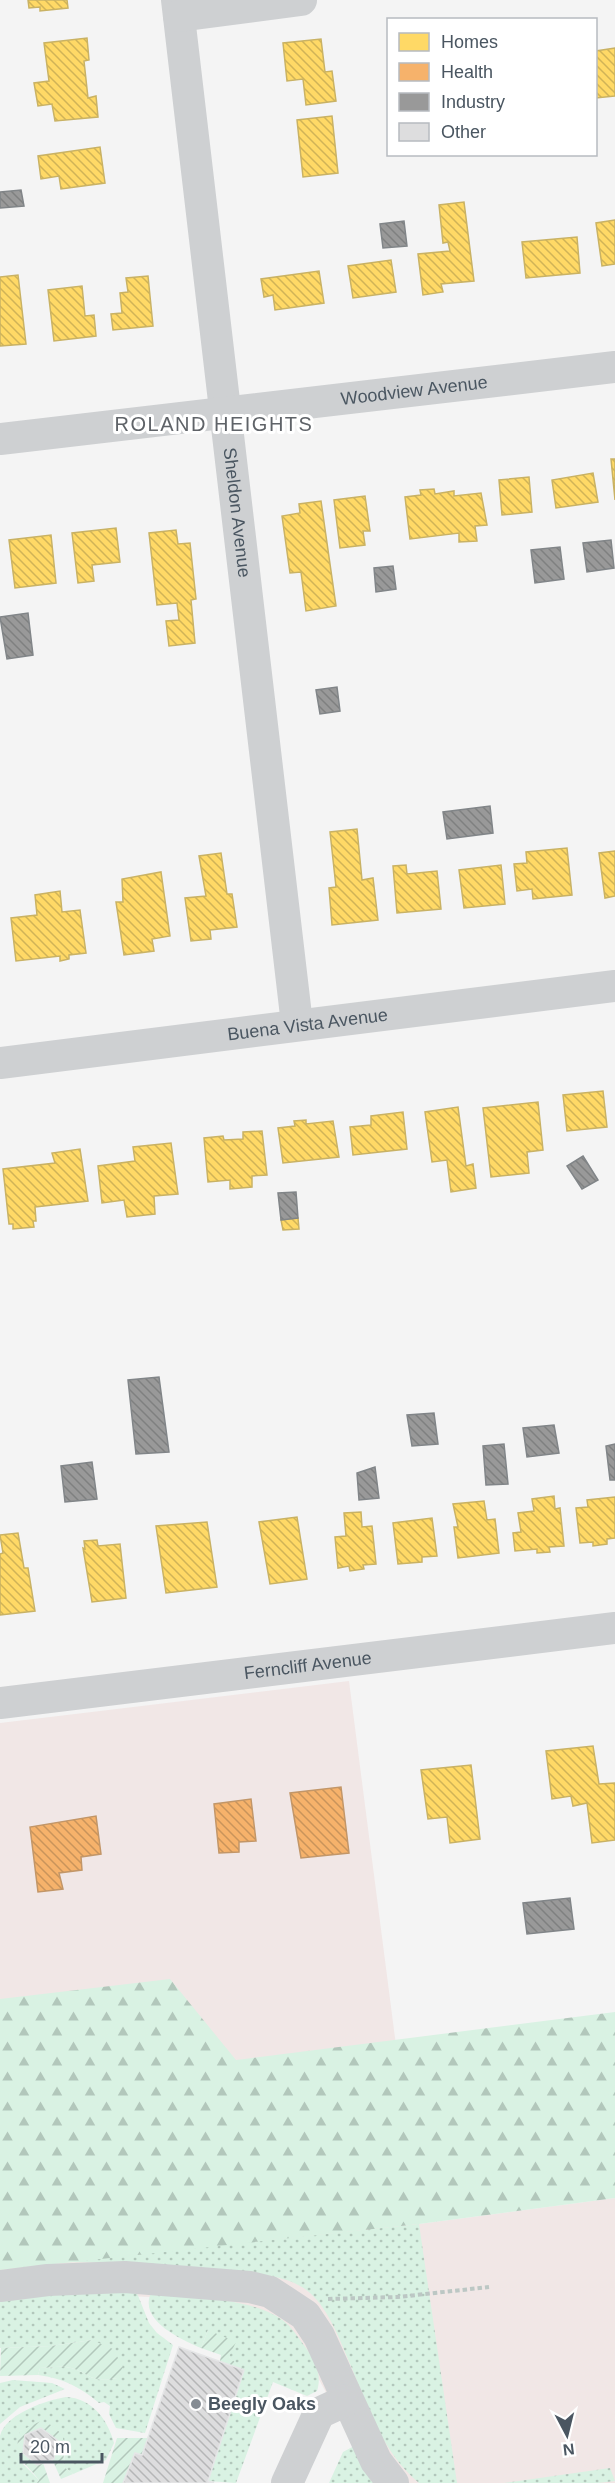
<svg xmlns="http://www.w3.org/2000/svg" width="615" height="2483" font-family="Helvetica,sans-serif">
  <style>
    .medical { fill: #f1e7e6 }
    .grass { fill: url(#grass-dots) }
    .forest { fill: url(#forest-firs) }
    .garden { fill: url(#garden-furrows) }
    .homes { fill: url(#homes-back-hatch); stroke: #c9b264; stroke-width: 1.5 }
    .health { fill: url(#health-back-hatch); stroke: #c29668; stroke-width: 1.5 }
    .industry { fill: url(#industry-back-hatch); stroke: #818588; stroke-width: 1.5 }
    .building { fill: url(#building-back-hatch); stroke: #e5e6e7; stroke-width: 1.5 }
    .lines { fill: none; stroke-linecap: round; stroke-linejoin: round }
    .path { stroke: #bcc7c4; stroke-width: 4; stroke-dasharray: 4.5 3; stroke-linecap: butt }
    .minor { stroke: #ced0d2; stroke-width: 32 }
    .poi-dot { fill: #868d94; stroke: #fff; stroke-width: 2 }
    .labels { text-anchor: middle; stroke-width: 6; stroke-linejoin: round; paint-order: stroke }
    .street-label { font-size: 18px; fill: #4a5661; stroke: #fff }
    .poi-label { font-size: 18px; font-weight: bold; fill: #4a5661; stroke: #fff; text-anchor: start }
    .neighbourhood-label { font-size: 20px; letter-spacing: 1.5px; fill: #5f6368; stroke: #fff }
  </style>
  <defs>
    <pattern id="grass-dots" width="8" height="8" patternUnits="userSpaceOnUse" patternTransform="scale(1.5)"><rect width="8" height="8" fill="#d9f2e3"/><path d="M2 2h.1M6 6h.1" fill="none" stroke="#b2c7bb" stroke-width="1.8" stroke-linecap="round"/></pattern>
    <pattern id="forest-firs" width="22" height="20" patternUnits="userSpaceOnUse" patternTransform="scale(1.5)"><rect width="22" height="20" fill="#d9f2e3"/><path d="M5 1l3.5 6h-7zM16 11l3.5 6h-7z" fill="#b2c7bb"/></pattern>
    <pattern id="garden-furrows" width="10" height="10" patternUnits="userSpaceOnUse" patternTransform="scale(1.5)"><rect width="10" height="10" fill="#d9f2e3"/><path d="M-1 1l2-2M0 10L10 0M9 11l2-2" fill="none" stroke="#b2c7bb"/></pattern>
    <pattern id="homes-back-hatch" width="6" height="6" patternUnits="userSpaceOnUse" patternTransform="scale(1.5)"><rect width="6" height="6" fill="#ffd966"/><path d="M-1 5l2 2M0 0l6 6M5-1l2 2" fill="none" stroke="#d0b357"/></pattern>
    <pattern id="health-back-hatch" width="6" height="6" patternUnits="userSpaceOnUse" patternTransform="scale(1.5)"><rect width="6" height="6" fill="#f6b26b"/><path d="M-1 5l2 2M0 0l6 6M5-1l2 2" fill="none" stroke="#c9945b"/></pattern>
    <pattern id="industry-back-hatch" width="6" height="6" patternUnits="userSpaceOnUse" patternTransform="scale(1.5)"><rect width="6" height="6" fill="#999"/><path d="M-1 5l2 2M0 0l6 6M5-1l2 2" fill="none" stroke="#7f8080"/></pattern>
    <pattern id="building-back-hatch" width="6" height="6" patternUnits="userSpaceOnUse" patternTransform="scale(1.5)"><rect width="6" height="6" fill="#ddddde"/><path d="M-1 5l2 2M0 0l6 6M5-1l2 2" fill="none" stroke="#b5b6b7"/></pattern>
  </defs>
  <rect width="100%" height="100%" fill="#f4f4f4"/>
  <path class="medical" d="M349,1681L419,2224L615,2198V2483H374L305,2353L213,2300L84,2294L0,2306V1723Z"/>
  <path class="grass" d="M419,2224L457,2483H419C383,2453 368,2408 351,2366C340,2341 328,2305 305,2289C282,2272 235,2272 208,2270C159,2265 111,2262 62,2262Z
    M83,2292L137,2293L149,2323L157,2333L173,2345L145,2433L116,2428L109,2414L110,2406L104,2402L99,2403C80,2387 63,2378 38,2375L40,2368C48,2368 57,2366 65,2367C87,2369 89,2385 117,2378L92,2340L51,2346L0,2348V2300Z
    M151,2293C187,2296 258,2298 286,2323C294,2330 300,2340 306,2348C316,2362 322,2375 317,2391L307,2396L273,2382L236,2483L208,2481L244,2371L229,2357L208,2330L201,2348C183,2340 138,2321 151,2293Z
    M13,2380L52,2383L65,2389L20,2407L0,2424V2383Z
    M66,2397C92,2398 108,2420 114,2443L106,2460L73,2474L64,2467L65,2442L51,2425L20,2431V2461L39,2480L37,2483H0C0,2468 0,2450 0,2436C5,2414 47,2400 66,2397Z
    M354,2446L374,2483H329L343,2452Z
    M610,2468L615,2481L598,2483H504Z"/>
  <path class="forest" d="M170,1979L236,2060L615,2012V2198L419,2224L0,2270V1999Z"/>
  <path class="garden" d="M208,2330L236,2342L229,2357L244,2370L220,2361L221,2355L201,2348Z
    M92,2340L113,2349L123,2367L117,2378C89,2385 87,2369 65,2367C57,2366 48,2368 40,2368L38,2375L0,2376L1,2348L51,2346Z
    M41,2421L51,2425L63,2435L64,2467L73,2474L61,2479L52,2459L57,2440L41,2428L25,2435L23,2453L37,2465L43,2463L50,2483H37L39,2480C24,2460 12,2460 20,2431Z
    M117,2438H148L142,2455L135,2453L123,2483H103Z"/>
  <path class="homes" d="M28,0H67L68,8L40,11V7L29,8Z
    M87,38L89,60L84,61L88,98L96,96L98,117L55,121L52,104L38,106L34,83L49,81L44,43Z
    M321,39L325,72L332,71L336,101L306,105L303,79L287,81L283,43Z
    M615,48V96L596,98V51Z
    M332,116L338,173L303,177L297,120Z
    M100,147L105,183L61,189L59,176L41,179L38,156Z
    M464,202L474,281L441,284L443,292L423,295L418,254L450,251L448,242L443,243L439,205Z
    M615,220V264L602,266L596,223Z
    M577,237L580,273L526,278L522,242Z
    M391,260L396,292L353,298L348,266Z
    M319,271L324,303L275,310L273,295L264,297L261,279Z
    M18,275L26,344L0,346V277Z
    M148,276L153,326L113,330L111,314L122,313L120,293L128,292L126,278Z
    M82,286L85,316L94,315L96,336L54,341L48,290Z
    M611,459H615V500Z
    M593,473L598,502L556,508L552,480Z
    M529,477L532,512L502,515L499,480Z
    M434,489L435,494L454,491V496L481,493L487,525L475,526L477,541L459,542V533L410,539L405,497L421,495L420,490Z
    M365,496L370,531H363L365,545L340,548L334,500Z
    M321,501L336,606L306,611L301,572L290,573L282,516L300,513L299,504Z
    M116,528L120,562L92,565L94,581L78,583L72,533Z
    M176,530L178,544L190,543L196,599L191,600L195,643L169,646L166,621L179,620L177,603L157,605L149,533Z
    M51,535L56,583L15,588L9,540Z
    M357,829L362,880L373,878L378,920L332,925L329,888L336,887L330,832Z
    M567,848L572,895L533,899L532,889L517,891L514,864L527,863L526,852Z
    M615,851V896L605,898L599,853Z
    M221,853L227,894H232L237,927L210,930L211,939L191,941L185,898L206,896L199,856Z
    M406,865L407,874L437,871L441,909L397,913L393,866Z
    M501,865L505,904L464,908L459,870Z
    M161,872L170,936L152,939L154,951L124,955L116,902H123L122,879Z
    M60,891L62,912L80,910L86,953L69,955V959L60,961V956L16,961L11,918L37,915L35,895Z
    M603,1091L607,1127L567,1131L563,1095Z
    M538,1102L543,1150L527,1152L529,1173L491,1177L483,1108Z
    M458,1107L466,1166L473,1164L476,1188L451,1192L447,1160L432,1162L425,1112Z
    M403,1112L407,1149L353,1155L350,1127L371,1125V1116Z
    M306,1120V1124L333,1121L339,1157L283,1163L278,1128L295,1126L294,1121Z
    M262,1131L267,1175L252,1176V1187L230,1189V1180L208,1182L204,1138L223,1136L224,1140L243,1139V1132Z
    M171,1143L178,1194L154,1196L155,1214L127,1217L124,1200L102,1203L98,1166L135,1161L133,1147Z
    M80,1149L88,1201L35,1207L36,1221H33L34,1227L13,1229V1224H9L3,1169L55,1163L52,1153Z
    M298,1218L299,1229L283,1230L281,1220Z
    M554,1496L555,1509L560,1508L564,1546L549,1547L550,1552L537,1553V1549L515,1551L513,1533L521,1532L518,1513L534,1511L532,1499Z
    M615,1497V1538L607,1539V1544L593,1546V1542L580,1543L576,1508L588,1507L587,1500Z
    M484,1501L487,1520L495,1519L499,1553L458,1558L454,1527H458L453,1504Z
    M361,1512L362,1527L372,1526L376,1564L363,1565L364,1569L350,1571L349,1566L338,1568L335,1537L346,1536L344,1513Z
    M297,1517L307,1579L270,1584L259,1522Z
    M432,1518L437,1556L422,1557V1562L398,1564L393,1523Z
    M207,1522L217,1587L166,1593L156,1526Z
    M18,1533L24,1568H28L35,1611L0,1615V1554L3,1553L0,1535Z
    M97,1540L98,1546L120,1544L126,1598L92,1602L83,1548L85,1549L84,1541Z
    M593,1746L599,1784L615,1783V1840L592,1843L587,1803L573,1806L571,1796L552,1799L546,1751Z
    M471,1765L480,1839L450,1843L447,1817L428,1819L421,1770Z"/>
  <path class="health" d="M341,1787L349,1853L301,1858L290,1793Z
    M251,1799L256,1841L239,1842V1852L219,1853L214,1804Z
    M96,1816L101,1854L81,1857L82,1870L59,1873L63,1889L38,1892L30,1827Z"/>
  <path class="industry" d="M21,190L24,206L0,208V192Z
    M404,221L407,246L383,248L380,224Z
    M611,540L614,568L587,572L583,543Z
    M560,547L564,579L535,583L531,550Z
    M393,566L396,589L376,592L374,568Z
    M28,613L33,655L7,659L0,617Z
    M337,687L340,711L320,714L316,690Z
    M490,806L493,833L447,839L443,812Z
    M583,1156L598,1180L582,1189L567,1166Z
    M296,1192L298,1218L281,1220L278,1193Z
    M159,1377L169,1452L136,1454L128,1380Z
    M434,1413L438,1444L412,1446L407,1415Z
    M554,1425L559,1453L527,1457L523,1428Z
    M504,1444L508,1484L486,1485L483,1446Z
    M615,1444V1480H610L606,1446Z
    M92,1462L97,1499L65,1502L61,1466Z
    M375,1467L379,1498L359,1500L357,1473Z
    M570,1898L574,1929L527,1934L523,1903Z"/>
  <path class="building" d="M179,2347L244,2370L208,2481L214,2483H123L135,2453L142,2455Z
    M41,2428L57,2440L54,2459L37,2465L23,2453L25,2435Z"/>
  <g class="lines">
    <path class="path" d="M328,2299L398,2297L489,2287"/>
    <g class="minor">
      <path id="s1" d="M177,0L297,1024"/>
      <path d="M179,16L301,0"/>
      <path id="s2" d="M0,439L615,367"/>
      <path id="s3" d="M0,1063L615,986"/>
      <path id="s4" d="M0,1703L615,1628"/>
      <path d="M0,2286L48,2280L125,2277L250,2287L270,2292L305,2315L319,2336L376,2461L393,2483"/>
      <path d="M287,2483L319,2413L347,2400"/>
    </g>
  </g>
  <circle class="poi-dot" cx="196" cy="2404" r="6"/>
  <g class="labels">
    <g class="street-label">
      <text dy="6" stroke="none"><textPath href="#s2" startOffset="417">Woodview Avenue</textPath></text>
      <text dy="6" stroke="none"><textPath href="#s1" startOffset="516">Sheldon Avenue</textPath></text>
      <text dy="6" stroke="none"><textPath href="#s3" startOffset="310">Buena Vista Avenue</textPath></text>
      <text dy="6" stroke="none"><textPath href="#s4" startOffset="310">Ferncliff Avenue</textPath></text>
    </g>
    <g class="poi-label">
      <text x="208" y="2410">Beegly Oaks</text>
    </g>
    <g class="neighbourhood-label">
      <text x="214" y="431">ROLAND HEIGHTS</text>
    </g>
  </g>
  <rect x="387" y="18" width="210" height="138" fill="#ffffff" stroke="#b7bbc0" stroke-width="1.5"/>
  <rect x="399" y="33" width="30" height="18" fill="#ffd966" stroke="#b7bbc0" stroke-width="1.5"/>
  <text x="441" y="48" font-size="18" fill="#4a5661">Homes</text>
  <rect x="399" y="63" width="30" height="18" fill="#f6b26b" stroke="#b7bbc0" stroke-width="1.5"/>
  <text x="441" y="78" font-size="18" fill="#4a5661">Health</text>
  <rect x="399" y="93" width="30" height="18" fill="#999999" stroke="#b7bbc0" stroke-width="1.5"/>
  <text x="441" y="108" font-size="18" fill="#4a5661">Industry</text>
  <rect x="399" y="123" width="30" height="18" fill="#ddddde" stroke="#b7bbc0" stroke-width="1.5"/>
  <text x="441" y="138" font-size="18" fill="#4a5661">Other</text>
  <g transform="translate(567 2435) rotate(173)" stroke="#ffffff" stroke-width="4.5" paint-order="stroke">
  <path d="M0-4.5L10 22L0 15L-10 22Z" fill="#4a5661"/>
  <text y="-9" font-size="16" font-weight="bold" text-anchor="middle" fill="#4a5661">N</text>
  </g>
  <path d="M21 2453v9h81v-9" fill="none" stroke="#4a5661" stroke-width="3"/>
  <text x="30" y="2453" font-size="18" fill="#4a5661" stroke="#ffffff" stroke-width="4.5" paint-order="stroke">20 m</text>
</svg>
